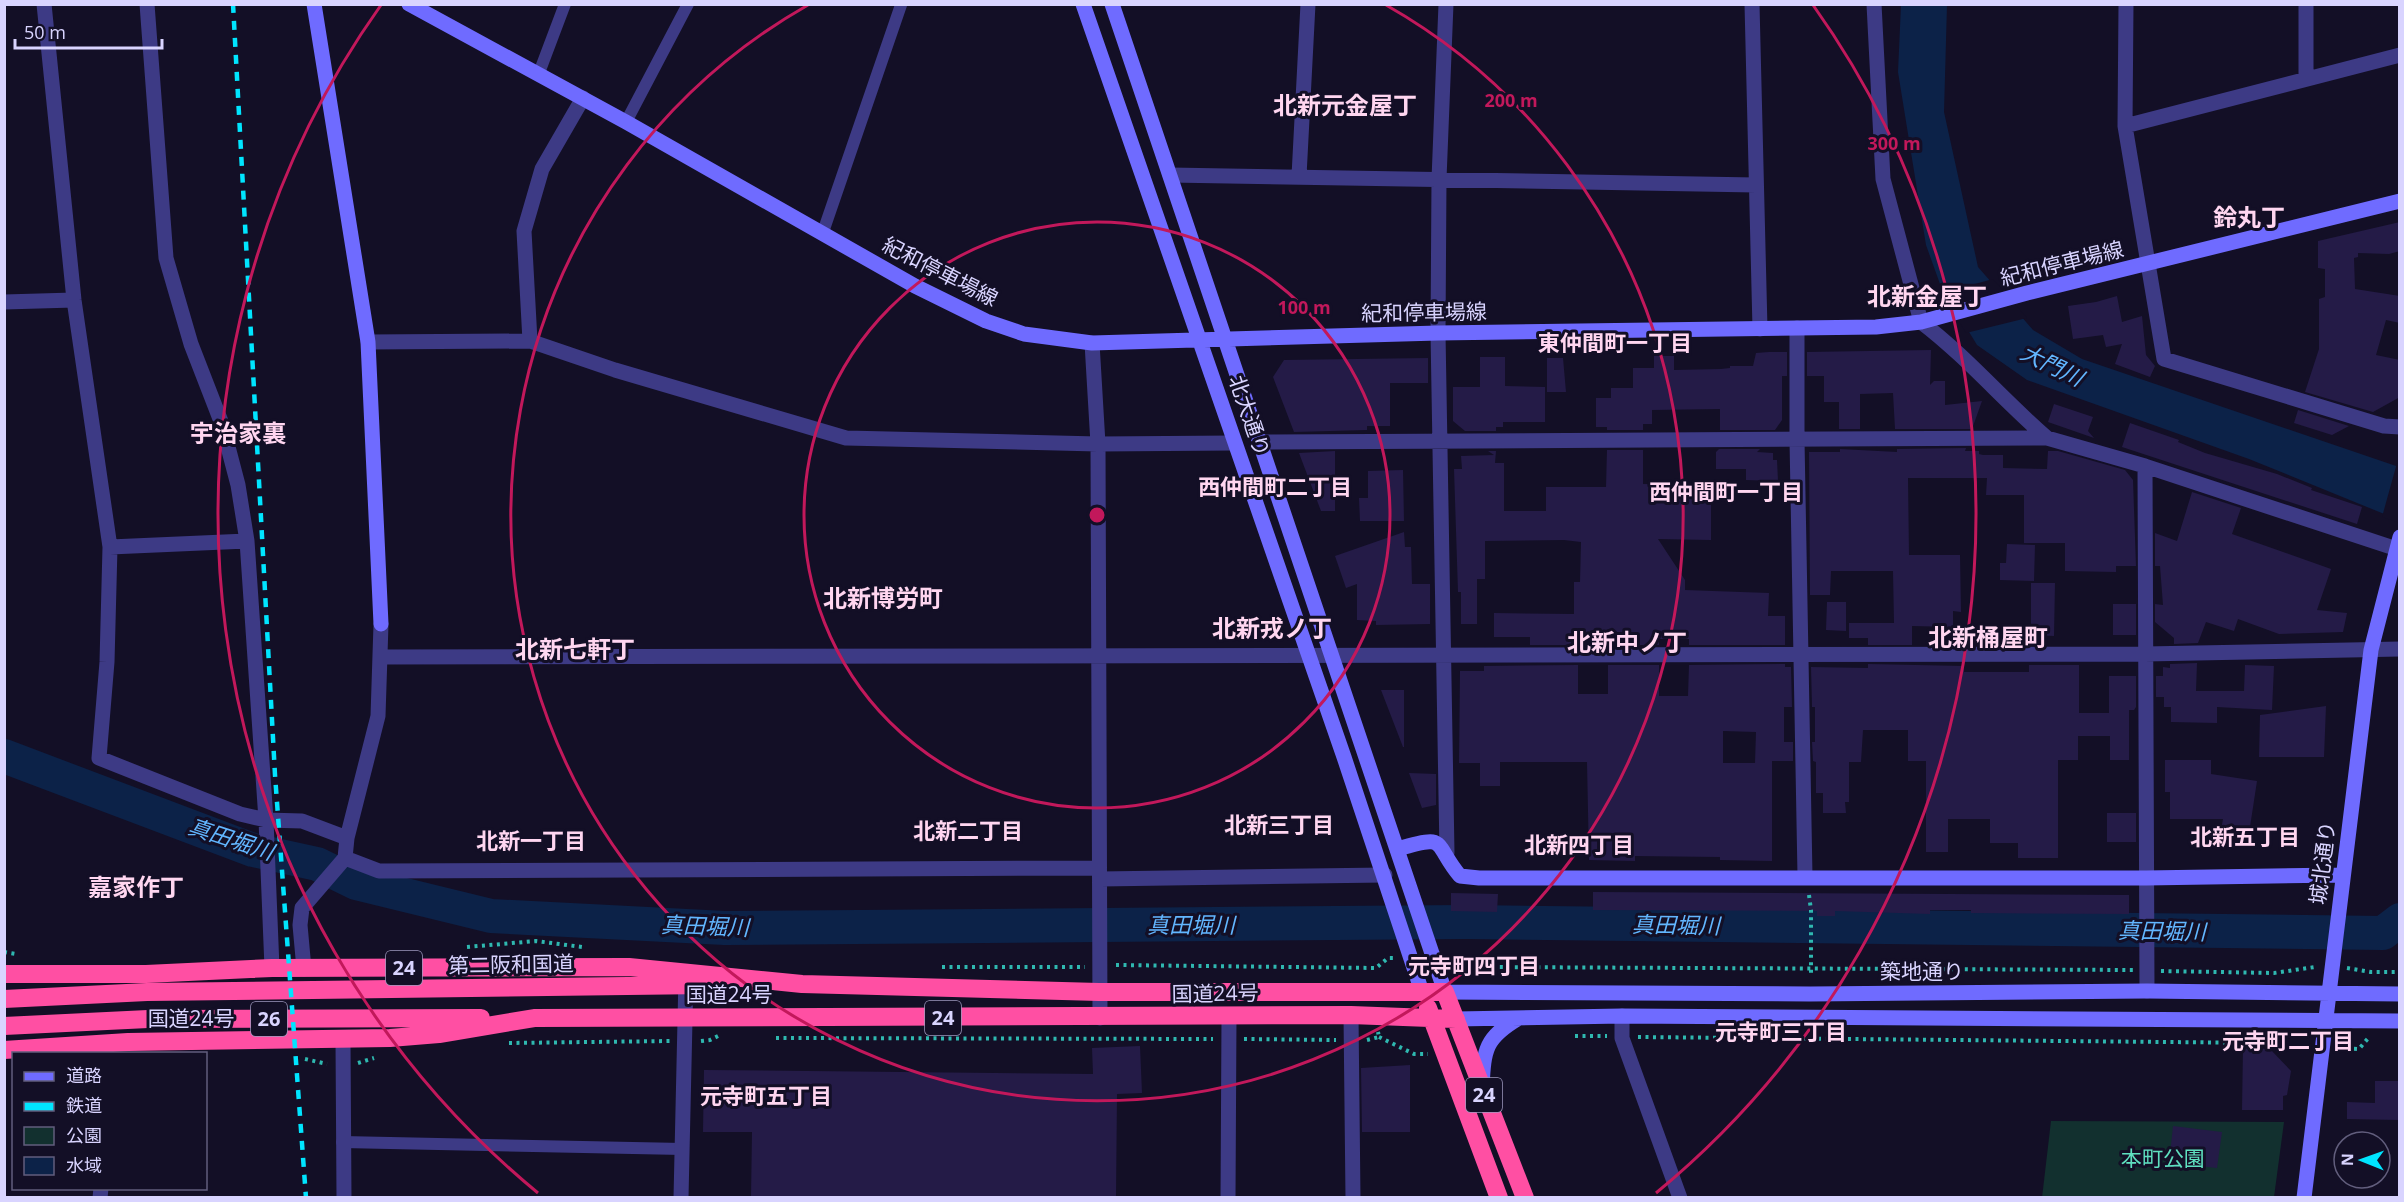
<svg xmlns="http://www.w3.org/2000/svg" width="2404" height="1202" font-family="'Open Sans','Noto Sans JP',sans-serif">
  <style>
    .green { fill: #12302f }
    .water { fill: #0c2248 }
    .pier { fill: #130f26 }
    .lines { fill: none; stroke-linecap: round; stroke-linejoin: round }
    .river { stroke: #0c2248; stroke-width: 34 }
    .building { fill: #241b47; fill-rule: evenodd }
    .path { stroke: #2fb8b0; stroke-width: 4; stroke-dasharray: 3 4.5; stroke-linecap: butt }
    .lane { stroke: #3d3a85; stroke-width: 12 }
    .street { stroke: #3d3a85; stroke-width: 15 }
    .secondary { stroke: #6f6bff; stroke-width: 15 }
    .highway { stroke: #ff4fa3; stroke-width: 18 }
    .rail { stroke: #00e5ff; stroke-width: 4.5; stroke-dasharray: 9 8; stroke-linecap: butt }
    .ring { fill: none; stroke: #c2185b; stroke-width: 3 }
    .labels { text-anchor: middle; stroke-width: 6; stroke-linejoin: round; paint-order: stroke }
    .shield { fill: #130f26; stroke: #9e99be; stroke-width: 1.5 }
    .shield-label { font-size: 20px; font-weight: bold; fill: #d9d4ff }
    .street-label { font-size: 21px; fill: #d9d4ff; stroke: #130f26 }
    .park-label { font-size: 21px; fill: #5fe0c0; stroke: #130f26 }
    .neighbourhood-label { font-size: 22px; font-weight: bold; fill: #ffd6f0; stroke: #130f26 }
    .water-label { font-size: 22px; font-style: italic; fill: #62b6ff; stroke: #130f26 }
    .quarter-label { font-size: 24px; font-weight: bold; fill: #ffd6f0; stroke: #130f26 }
    .centre { fill: #c2185b; stroke: #130f26; stroke-width: 3 }
    .ring-label { font-size: 18px; text-anchor: middle; font-weight: bold; fill: #c2185b; stroke: #130f26; stroke-width: 6; stroke-linejoin: round; paint-order: stroke }
  </style>
  <rect width="100%" height="100%" fill="#130f26"/>
  <path class="green" d="M2051,1121L2284,1122L2274,1197L2042,1198Z"/>
  <path class="water" d="M1901,5H1947L1944,112L1978,267L2033,330L2082,359L2399,467V520L2249,459L2027,380L1977,345L1940,284L1926,245L1898,72Z"/>
  <path class="pier" d="M1993,279L2027,318L1966,333L1942,293Z
    M2397,463L2400,464V523L2382,517Z"/>
  <g class="lines">
    <path class="river" d="M4,756L253,850L317,864L356,883L491,916L725,928L1466,922L2383,933L2400,920"/>
  </g>
  <path class="building" d="M2400,222V251L2389,254L2358,253V257L2354,258L2355,289L2400,296V323L2386,320L2376,355L2400,360V397L2373,412L2305,392L2319,349V299L2325,297V269L2318,268V241Z
    M2117,296L2122,322L2142,316L2146,355L2155,366L2150,377L2115,364L2122,344L2106,347L2103,335L2073,339L2068,306L2096,302Z
    M1931,350L1930,385L1934,381H1945V405L1982,401L1972,429H1895L1893,393L1860,394V429H1839V402H1824V376H1807V352Z
    M1769,352H1787V376H1782V420L1775,430H1720V409L1652,410V424H1643V430H1607V427H1596V398H1611V388H1633V368H1654V356H1674V370L1721,369L1730,368V366H1753L1756,353Z
    M1480,357H1505V386L1545,387V422H1503V427H1496V431H1465L1453,421V387H1480Z
    M1428,358V383H1390V426H1367V430L1294,432L1273,377L1284,360Z
    M1547,358H1563L1566,392H1547Z
    M2054,404L2093,417L2088,431L2094,438L2048,422Z
    M2298,410L2349,426L2332,435L2294,423Z
    M2130,423L2179,440L2178,442L2205,453L2277,474L2312,488L2311,490L2362,507L2357,524L2122,447Z
    M1966,448L1965,451H1979V454L1983,455H2003V468L2047,469L2048,451H2058L2125,470L2133,480L2136,566H2116V572L2065,571V543H2024V495H1986L1987,478H1908L1909,555H1960L1961,612L1953,611V627L1912,626V645H1868V638H1849V623H1894L1893,571H1831L1830,595H1810L1809,452H1840V449L1897,452V449Z
    M1719,449H1760L1757,452L1773,453V460H1777L1778,481L1746,480V469H1716V452Z
    M1607,450H1643V484L1711,485V540L1658,539L1685,580V590L1769,593L1768,616H1785V645H1689V639H1659V645H1608V639H1578V645H1530V637H1494V613L1574,614V582H1580L1581,542L1564,540L1485,541V579H1477V624H1461V592H1458L1454,469H1462L1461,456L1494,455L1488,451H1496L1495,463H1504V511H1546V487H1606Z
    M1335,451V511H1321L1299,453Z
    M1403,470L1404,521H1360L1359,498H1368V471Z
    M2192,492L2241,508L2232,534L2331,569L2317,610L2347,613L2343,632L2279,634L2238,619L2234,631L2206,622L2198,643L2174,644V638L2155,622V604L2163,605L2160,566H2155V533L2177,541Z
    M1404,532L1405,547H1411L1412,584H1430V624L1376,625V621L1357,620V584L1346,588L1335,556Z
    M2007,544L2035,545L2034,581L2000,580V563H2006Z
    M2031,583H2055L2054,636L2031,635Z
    M1827,602H1846V631L1826,630Z
    M2113,604H2136V635H2113Z
    M2197,663L2196,691H2244L2245,665L2274,666L2272,710L2217,707V723L2171,722V707H2164V697H2156V676H2163V667L2170,668V664Z
    M1785,664V667H1791L1792,707H1784V742H1793V761H1772V861L1720,860V857L1635,856V861L1589,860L1587,762H1500V786H1480V763H1459L1460,671H1484V666L1578,665V694H1608V665H1659V696H1688L1689,665ZM1723,731L1756,732L1755,763H1723Z
    M1868,664L1964,666V672H2029V665H2079V713H2109V676H2136V707L2134,710H2129V760H2110V736H2078V760H2058V858H2018V843H1990V819H1948V852H1926V761H1908V730H1863L1861,762H1849V802H1845L1846,813H1823V793H1816V762L1813,761L1812,742H1815V707H1812L1811,667L1868,668Z
    M1381,690H1404V747H1403Z
    M2326,706L2324,757H2259L2260,715Z
    M2165,760H2211V774L2257,781L2248,840L2220,836L2223,819H2170V792H2165Z
    M1409,773L1436,774V805L1422,808Z
    M2107,813H2136V842H2107Z
    M1593,892L2129,895V914L1971,913V910H1930V914L1835,911V916H1817V911L1593,910Z
    M1451,893L1498,894L1497,912L1451,911Z
    M1140,1046L1142,1093L1117,1094L1116,1197H751L752,1132H703L704,1070L1093,1074L1092,1048Z
    M2243,1048L2270,1049L2291,1071L2287,1095L2283,1096V1110H2242Z
    M1410,1065V1132H1362L1361,1068Z
    M2375,1081H2400V1120L2347,1119V1102L2375,1103Z
    M2173,1126L2222,1132L2217,1168L2169,1163Z"/>
  <g class="lines">
    <path class="path" d="M1809,895L1811,910V977
      M467,947L536,941L582,947
      M4,952L16,954
      M1449,958L1459,959L1478,967L2133,970
      M1116,965L1376,968L1388,958H1394
      M942,967H1085
      M2347,968L2371,972H2400
      M2161,971L2274,973L2315,967
      M1575,1036H1607
      M1379,1037L1414,1054H1428
      M1638,1037L2273,1043L2278,1047L2307,1048
      M776,1038L1213,1039
      M1244,1039L1336,1040
      M1367,1040L1379,1037L1378,1032
      M701,1041L710,1040L718,1036
      M509,1043L670,1041
      M2339,1048L2359,1049L2370,1036
      M305,1059L327,1064
      M358,1063L374,1058"/>
    <path class="lane" d="M539,73L565,4
      M626,122L688,4
      M823,232L901,5
      M342,1142L683,1149"/>
    <path class="street" d="M44,4L74,300L110,547L107,662L99,758L240,814L266,820L302,821L347,838
      M147,4L166,258L191,344L222,424L238,485L247,541L266,820L272,968
      M1446,4L1439,179L1438,333L1447,853
      M1752,4L1760,329
      M1874,4L1883,179L1921,322C1967,357 2004,401 2047,438
      M2126,4L2125,126L2164,359L2384,426L2400,427
      M2306,4V79
      M2125,126L2400,55
      M1170,175L1756,185
      M1299,176L1308,4
      M4,302L74,300
      M1797,328V440L1805,876
      M530,341L524,231L542,169L583,98
      M368,342L530,341L615,370L846,438L1098,444L1234,443
      M1092,343L1098,444L1100,1018
      M1260,442L2047,438L2145,466L2400,550
      M2145,466L2147,991
      M110,547L247,541
      M382,657L2145,654L2400,649
      M345,858L379,871L1099,868
      M1100,879L1385,875
      M304,969L300,925L302,908L345,858L347,838L378,716L381,624
      M1351,1015L1353,1198
      M1622,1016V1038L1680,1198
      M343,1041L344,1198
      M100,1198L101,1188
      M681,1198L686,976
      M1228,1198L1229,1017"/>
    <path class="secondary" d="M314,4L368,342L381,624
      M409,4L626,122L915,286L986,321L1024,334L1092,343L1438,333L1876,327L1921,322L2027,293L2400,201
      M1083,4L1344,757L1422,992
      M1112,4L1445,992L1810,994L2147,991L2400,994
      M1398,849C1449,833 1433,844 1460,876L1479,878H2146L2341,875
      M1456,1019L1622,1016L2400,1021
      M1482,1087C1484,1049 1485,1038 1519,1018
      M2304,1198L2371,650L2400,537"/>
    <path class="highway" d="M4,974H146L272,968L629,967L802,984L1099,992H1445L1525,1198
      M4,999L147,992L707,985
      M1428,1008L1499,1198
      M4,1026L148,1019L481,1018
      M4,1050L128,1042L390,1038L439,1034L534,1018L1351,1015L1456,1019"/>
    <path class="rail" d="M233,4L275,775L306,1198"/>
  </g>
  <g class="ring">
    <circle cx="1097" cy="515" r="293"/>
    <path d="M1386 5A586 586 0 1 1 808 5"/>
    <path d="M538 1193A879 879 0 0 1 381 5M1813 5A879 879 0 0 1 1656 1193"/>
  </g>
  <g class="labels">
    <g class="shield">
      <rect x="386" y="951" width="36" height="34" rx="4.5"/>
      <rect x="925" y="1001" width="36" height="34" rx="4.5"/>
      <rect x="251" y="1002" width="36" height="34" rx="4.5"/>
      <rect x="1466" y="1078" width="36" height="34" rx="4.5"/>
    </g>
    <g class="shield-label">
      <text x="404" y="975">24</text>
      <text x="943" y="1025">24</text>
      <text x="269" y="1026">26</text>
      <text x="1484" y="1102">24</text>
    </g>
    <g class="street-label">
      <text transform="translate(2062 264) rotate(-14)" y="7">紀和停車場線</text>
      <text transform="translate(940 272) rotate(27)" y="7">紀和停車場線</text>
      <text transform="translate(1424 313) rotate(-1)" y="7">紀和停車場線</text>
      <text transform="translate(1249 416) rotate(71)" y="7">北大通り</text>
      <text transform="translate(2323 863) rotate(-83)" y="7">城北通り</text>
      <text transform="translate(511 965) rotate(-1)" y="7">第二阪和国道</text>
      <text x="1922" y="979">築地通り</text>
      <text transform="translate(1215 994) rotate(-1)" y="7">国道24号</text>
      <text x="729" y="1002">国道24号</text>
      <text x="191" y="1026">国道24号</text>
    </g>
    <g class="park-label">
      <text x="2163" y="1166">本町公園</text>
    </g>
    <g class="neighbourhood-label">
      <text x="1615" y="351">東仲間町一丁目</text>
      <text x="1275" y="495">西仲間町二丁目</text>
      <text x="1726" y="500">西仲間町一丁目</text>
      <text x="1279" y="833">北新三丁目</text>
      <text x="968" y="839">北新二丁目</text>
      <text x="2245" y="845">北新五丁目</text>
      <text x="531" y="849">北新一丁目</text>
      <text x="1579" y="853">北新四丁目</text>
      <text x="1474" y="974">元寺町四丁目</text>
      <text x="1781" y="1040">元寺町三丁目</text>
      <text x="2288" y="1049">元寺町二丁目</text>
      <text x="766" y="1104">元寺町五丁目</text>
    </g>
    <g class="water-label">
      <text transform="translate(2052 365) rotate(26)" y="8">大門川</text>
      <text transform="translate(231 839) rotate(18)" y="8">真田堀川</text>
      <text x="1191" y="933">真田堀川</text>
      <text transform="translate(1676 925) rotate(1)" y="8">真田堀川</text>
      <text transform="translate(705 926) rotate(2)" y="8">真田堀川</text>
      <text transform="translate(2162 931) rotate(1)" y="8">真田堀川</text>
    </g>
    <g class="quarter-label">
      <text x="1345" y="114">北新元金屋丁</text>
      <text x="2249" y="226">鈴丸丁</text>
      <text x="1927" y="305">北新金屋丁</text>
      <text x="238" y="442">宇治家裏</text>
      <text x="883" y="607">北新博労町</text>
      <text x="1272" y="637">北新戎ノ丁</text>
      <text x="1988" y="646">北新桶屋町</text>
      <text x="1627" y="651">北新中ノ丁</text>
      <text x="575" y="658">北新七軒丁</text>
      <text x="136" y="896">嘉家作丁</text>
    </g>
  </g>
  <circle cx="1097" cy="515" r="9" class="centre"/>
  <g class="ring-label">
    <text x="1511" y="107">200 m</text>
    <text x="1894" y="150">300 m</text>
    <text x="1304" y="314">100 m</text>
  </g>
  <rect width="2404" height="1202" fill="none" stroke="#d9d4ff" stroke-width="12"/>
  <rect x="12" y="1052" width="195" height="138" fill="#130f26" stroke="#625e7d" stroke-width="1.5"/>
  <rect x="24" y="1072" width="30" height="9" fill="#6f6bff" stroke="#625e7d" stroke-width="1.5"/>
  <text x="66" y="1082" font-size="18" fill="#d9d4ff">道路</text>
  <rect x="24" y="1102" width="30" height="9" fill="#00e5ff" stroke="#625e7d" stroke-width="1.5"/>
  <text x="66" y="1112" font-size="18" fill="#d9d4ff">鉄道</text>
  <rect x="24" y="1127" width="30" height="18" fill="#12302f" stroke="#625e7d" stroke-width="1.5"/>
  <text x="66" y="1142" font-size="18" fill="#d9d4ff">公園</text>
  <rect x="24" y="1157" width="30" height="18" fill="#0c2248" stroke="#625e7d" stroke-width="1.5"/>
  <text x="66" y="1172" font-size="18" fill="#d9d4ff">水域</text>
  <g transform="translate(2362 1160) rotate(271)"><circle r="28" fill="#130f26" stroke="#625e7d" stroke-width="1.5"/>
  <path d="M0-4.5L10 22L0 15L-10 22Z" fill="#00e5ff"/>
  <text y="-9" font-size="16" font-weight="bold" text-anchor="middle" fill="#d9d4ff">N</text>
  </g>
  <path d="M15 39v9h147v-9" fill="none" stroke="#d9d4ff" stroke-width="3"/>
  <text x="24" y="39" font-size="18" fill="#d9d4ff" stroke="#130f26" stroke-width="4.5" paint-order="stroke">50 m</text>
</svg>
